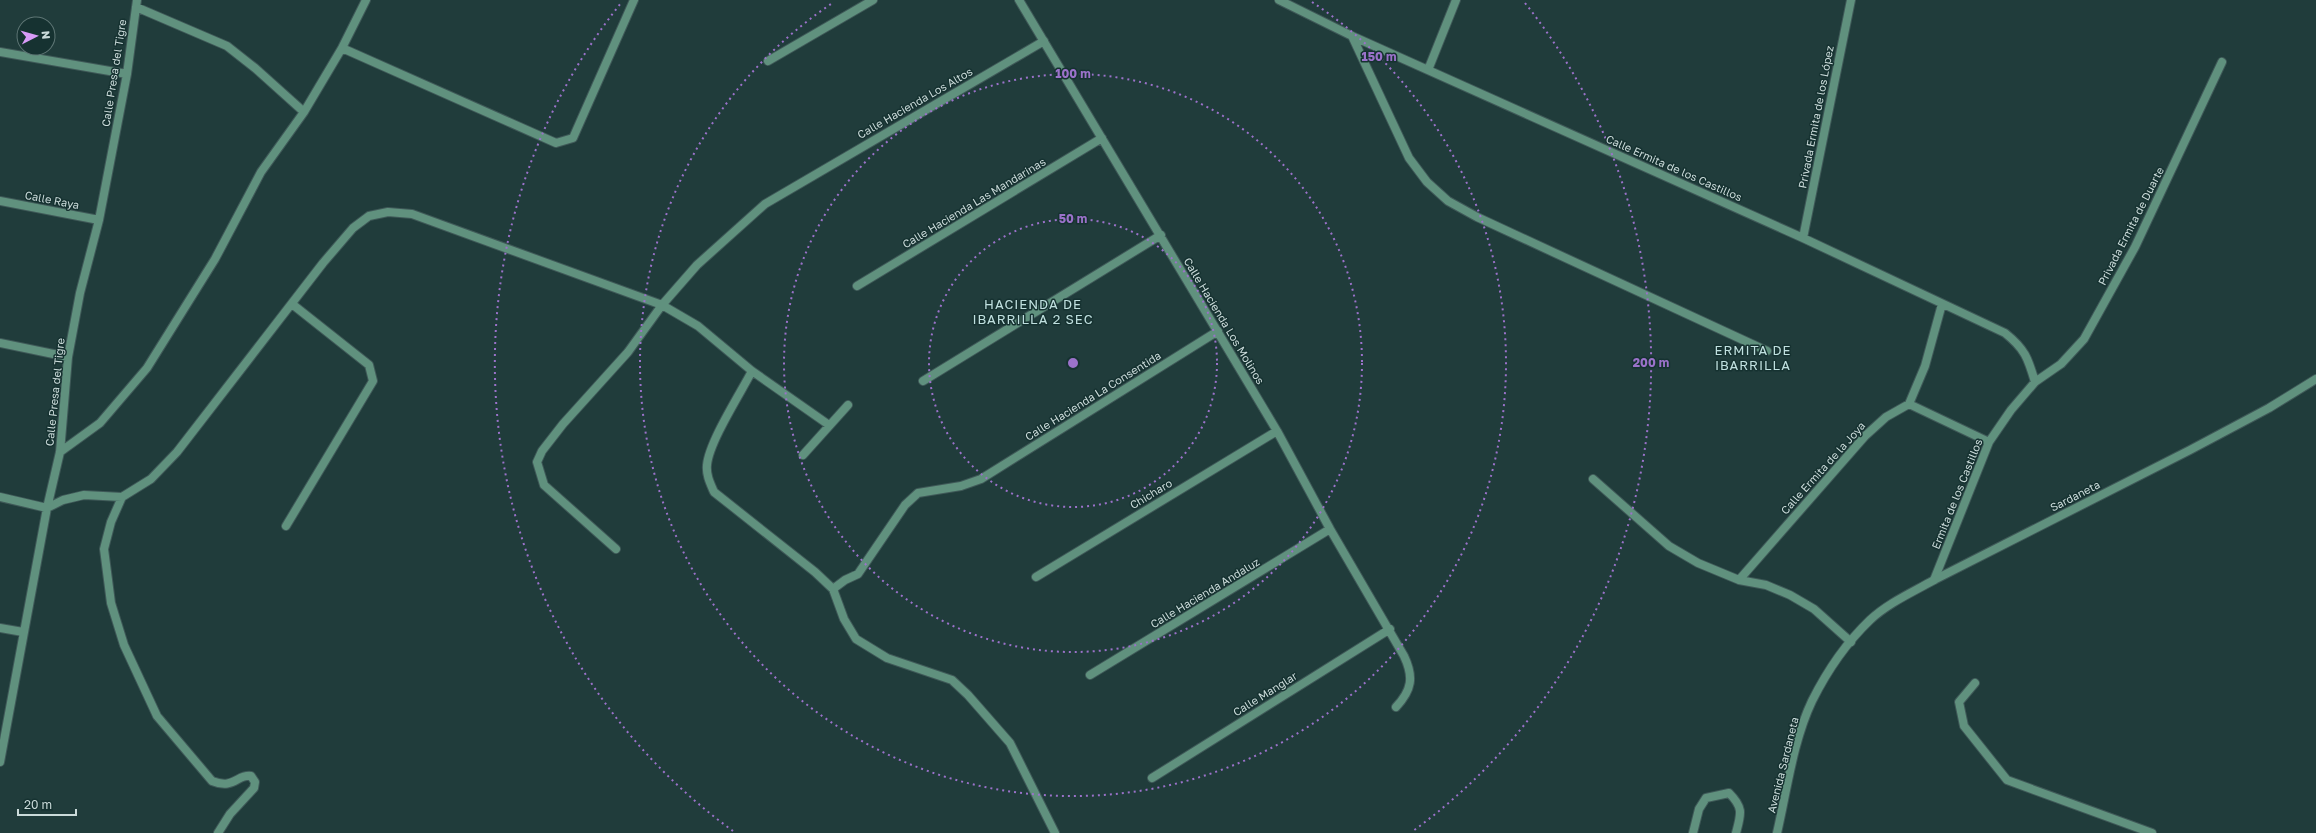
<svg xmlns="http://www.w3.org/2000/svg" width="2316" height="833" font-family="'Golos Text',sans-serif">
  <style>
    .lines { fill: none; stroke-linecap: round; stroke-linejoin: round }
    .service-casing { stroke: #3f5958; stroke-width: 10 }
    .minor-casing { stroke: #3f5958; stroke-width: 10 }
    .tertiary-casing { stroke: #3f5958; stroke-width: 10 }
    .service { stroke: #60917e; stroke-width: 8 }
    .minor { stroke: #60917e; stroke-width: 8 }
    .tertiary { stroke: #60917e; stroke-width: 8 }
    .ring { fill: none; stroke: #9b72ca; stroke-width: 2; stroke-dasharray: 2 4 }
    .labels { text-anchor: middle; stroke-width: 3; stroke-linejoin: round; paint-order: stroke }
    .street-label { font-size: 11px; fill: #cbdbda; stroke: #163231 }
    .quarter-label { font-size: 13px; letter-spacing: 1px; fill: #c0e0df; stroke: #163231 }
    .centre { fill: #9b72ca; stroke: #163231; stroke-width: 2 }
    .ring-label { font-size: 12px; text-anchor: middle; font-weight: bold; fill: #9b72ca; stroke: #163231; stroke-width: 3; stroke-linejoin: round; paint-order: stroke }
  </style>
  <rect width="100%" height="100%" fill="#203c3b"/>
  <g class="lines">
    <defs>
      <path id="service" d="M1975,683L1959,702L1964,726L2007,780L2152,833"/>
      <path id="minor" d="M1019,0L1277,431L1330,529L1404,656C1414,677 1412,690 1396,707
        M1279,0L1352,36L1803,238L2005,333C2025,349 2028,358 2035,382
        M136,7L227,46L255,68L304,112
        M1352,36L1409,158L1427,182L1448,201L1477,217L1767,351
        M342,48L556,143L573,138L634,0
        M0,52L127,74
        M768,61L873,0
        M1428,70L1456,0
        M0,201L99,220
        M1803,238L1851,0
        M857,286L1102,138
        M0,343L68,357
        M752,371C740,394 709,442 707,465C706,475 710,483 714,492L815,572L833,589L845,580L858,574L905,505L918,493L961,486L981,479L1218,331
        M923,381L1161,235
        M1909,404L1989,442
        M60,452L100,423L147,368L215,259L261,172L304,112L342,48L366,0
        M803,455L848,405
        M1593,479L1669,546L1698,563L1739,580L1766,585L1790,595L1814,609L1851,642
        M0,497L47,508L63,500L84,495L122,497L151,479L177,452L323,263L353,228L369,216L388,212L412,214L662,305L698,326L752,371L829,425
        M122,497L111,522L104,549L111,603L124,645L157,716L212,781C234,790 237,774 251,776L255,782L254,788L230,814L218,833
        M286,526L373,381L369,365L292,304
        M616,549L544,485L537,462L542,451L563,424L628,352L662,305L697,265L765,204L1044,41
        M1036,577L1277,431
        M1739,580L1865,436L1886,417L1909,404L1925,366L1942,304
        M1934,580L1989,442L2011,410L2035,382L2061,364L2084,339L2135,247L2222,62
        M833,589L844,619L856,639L887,658L952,680L968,695L1010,743L1055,833
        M0,628L23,632
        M1090,675L1330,529
        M0,762L47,508L60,452L68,357L80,293L99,220L127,74L137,0
        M1152,778L1390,629
        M1693,833L1699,809L1706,798L1729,793C1744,808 1741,814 1736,833"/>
      <path id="tertiary" d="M1777,833C1787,790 1793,741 1812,701C1826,673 1847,642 1870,620C1888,603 1913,592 1934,580L2190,450L2269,408L2316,379"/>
    </defs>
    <use href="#service" class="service-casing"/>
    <use href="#minor" class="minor-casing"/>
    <use href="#tertiary" class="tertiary-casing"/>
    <use href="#service" class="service"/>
    <use href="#minor" class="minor"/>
    <use href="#tertiary" class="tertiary"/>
  </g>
  <g class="ring">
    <circle cx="1073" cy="363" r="144"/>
    <circle cx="1073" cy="363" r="289"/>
    <path d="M1312 2A433 433 0 1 1 834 2"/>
    <path d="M733 831A578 578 0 0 1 621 3M1525 3A578 578 0 0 1 1413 831"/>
  </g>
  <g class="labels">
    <g class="street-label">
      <text transform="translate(114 73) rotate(-81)" y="4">Calle Presa del Tigre</text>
      <text transform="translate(915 103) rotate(-30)" y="4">Calle Hacienda Los Altos</text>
      <text transform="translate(1816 117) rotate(-79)" y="4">Privada Ermita de los López</text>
      <text transform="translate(1674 168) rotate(24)" y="4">Calle Ermita de los Castillos</text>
      <text transform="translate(52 200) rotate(11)" y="4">Calle Raya</text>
      <text transform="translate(974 203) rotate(-31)" y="4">Calle Hacienda Las Mandarinas</text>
      <text transform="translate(2131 226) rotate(-63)" y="4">Privada Ermita de Duarte</text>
      <text transform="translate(1224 321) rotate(59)" y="4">Calle Hacienda Los Molinos</text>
      <text transform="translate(55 392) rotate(-84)" y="4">Calle Presa del Tigre</text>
      <text transform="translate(1093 396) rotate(-32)" y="4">Calle Hacienda La Consentida</text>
      <text transform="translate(1823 468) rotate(-48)" y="4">Calle Ermita de la Joya</text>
      <text transform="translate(1151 494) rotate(-31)" y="4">Chicharo</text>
      <text transform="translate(1957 494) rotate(-68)" y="4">Ermita de los Castillos</text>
      <text transform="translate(2075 496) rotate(-27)" y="4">Sardaneta</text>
      <text transform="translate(1205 593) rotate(-31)" y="4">Calle Hacienda Andaluz</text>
      <text transform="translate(1265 694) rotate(-32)" y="4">Calle Manglar</text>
      <text transform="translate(1783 765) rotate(-76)" y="4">Avenida Sardaneta</text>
    </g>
    <g class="quarter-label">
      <text x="1033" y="309">HACIENDA DE<tspan x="1033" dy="15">IBARRILLA 2 SEC</tspan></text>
      <text x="1753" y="355">ERMITA DE<tspan x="1753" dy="15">IBARRILLA</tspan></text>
    </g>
  </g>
  <circle cx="1073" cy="363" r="6" class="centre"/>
  <g class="ring-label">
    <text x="1379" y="61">150 m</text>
    <text x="1073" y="78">100 m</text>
    <text x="1073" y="223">50 m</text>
    <text x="1651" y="367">200 m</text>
  </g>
  <g transform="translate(36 36) rotate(84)"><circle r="19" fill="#163231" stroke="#5e7675"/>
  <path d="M0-3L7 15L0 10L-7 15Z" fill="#d89bf8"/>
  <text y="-6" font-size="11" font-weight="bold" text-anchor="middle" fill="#cbdbda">N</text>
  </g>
  <path d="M18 809v6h58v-6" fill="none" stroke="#cbdbda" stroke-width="2"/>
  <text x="24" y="809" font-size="12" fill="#cbdbda" stroke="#163231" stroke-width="3" paint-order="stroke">20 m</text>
</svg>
